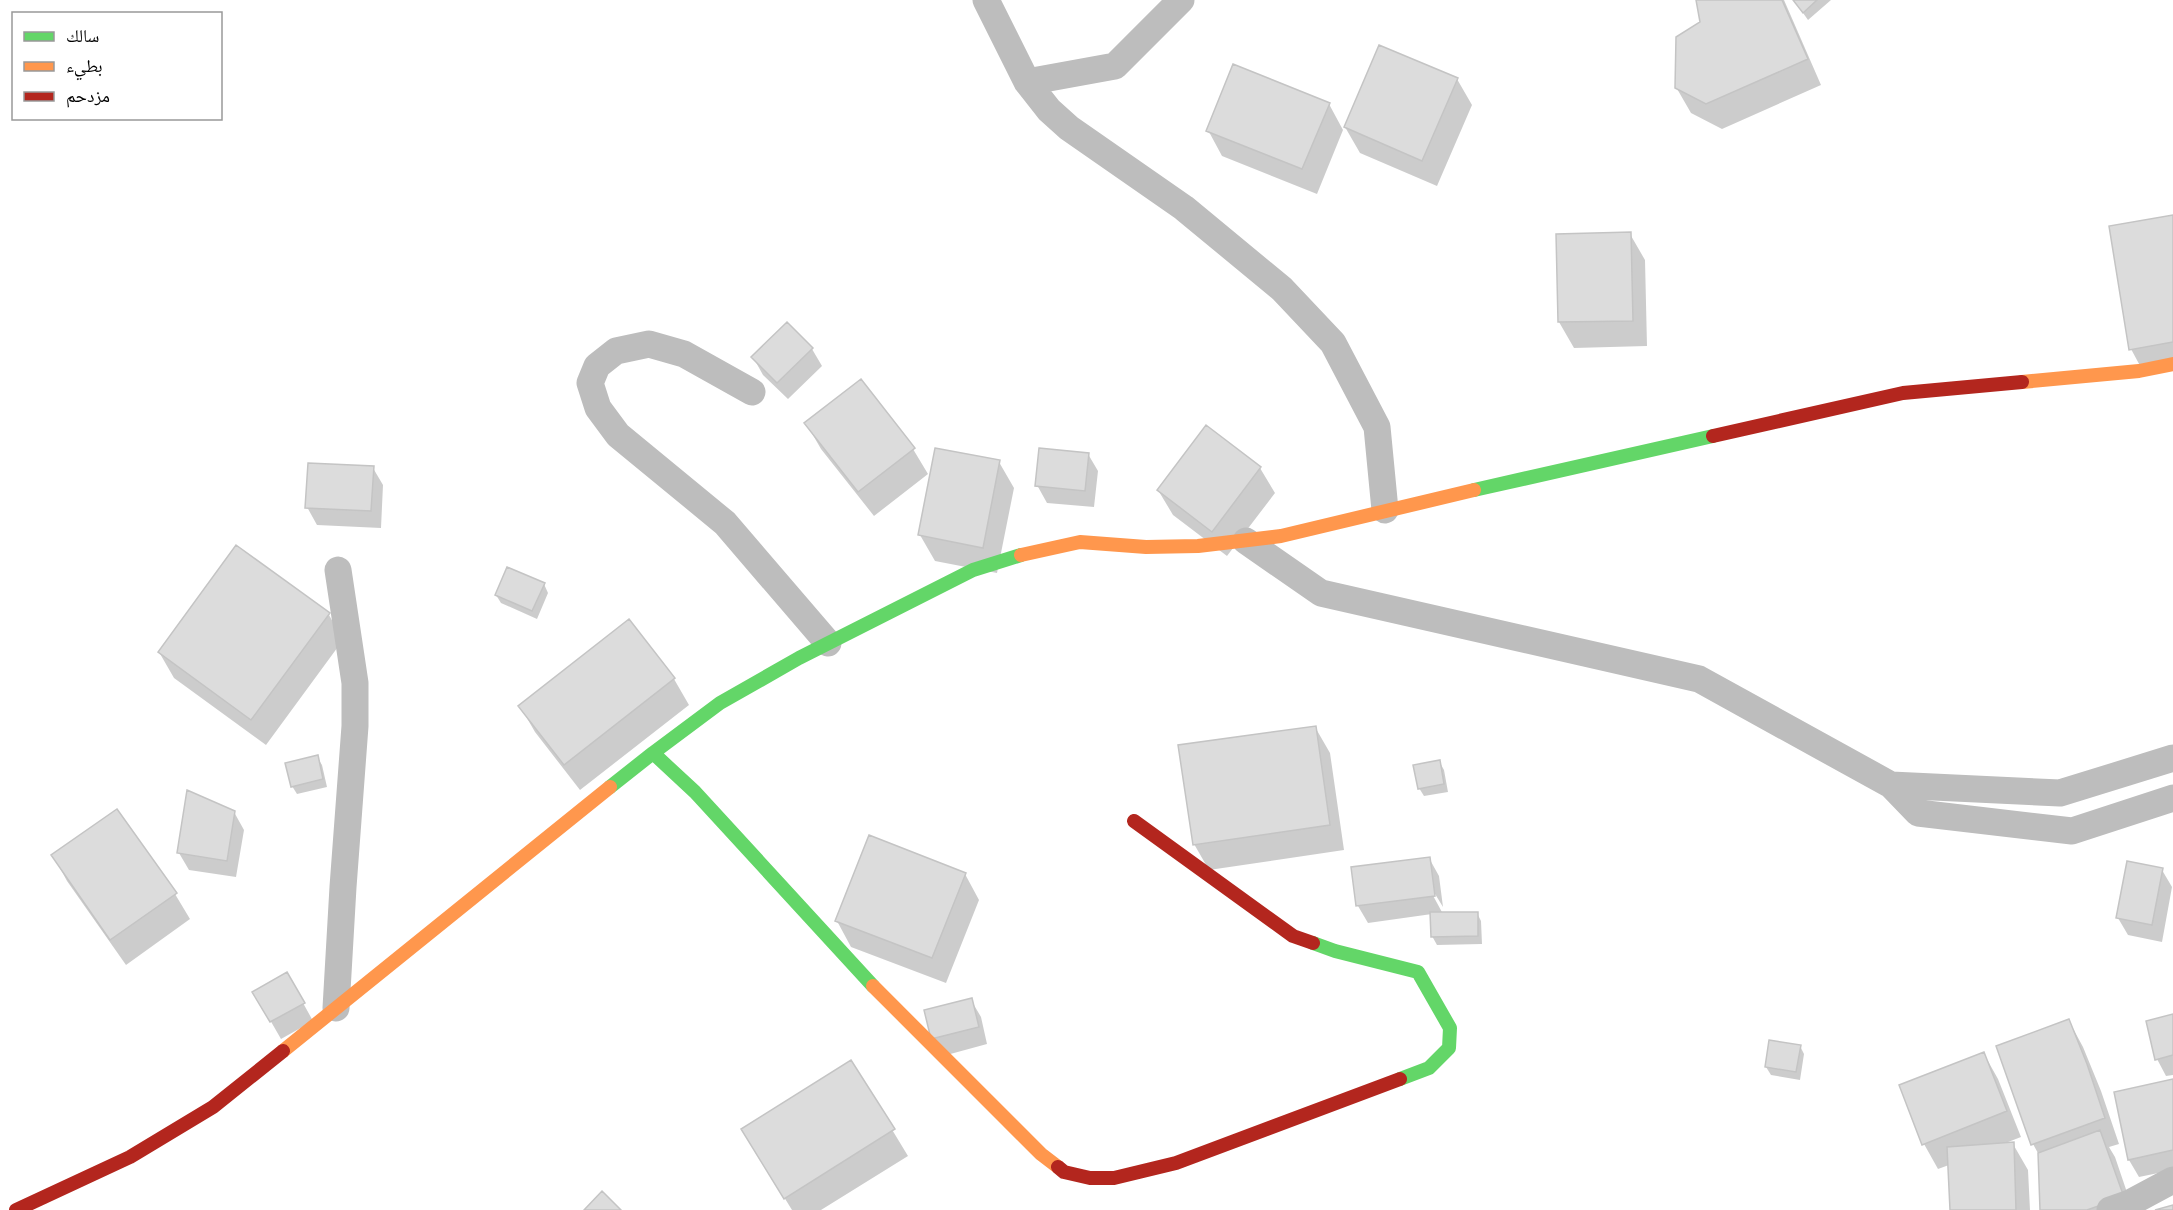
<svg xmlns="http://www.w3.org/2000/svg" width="2173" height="1210" font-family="Helvetica,'Noto Naskh Arabic',sans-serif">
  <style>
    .shadow { fill: #0003 }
    .building { fill: #dcdcdc; stroke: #c4c4c4; stroke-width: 1.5 }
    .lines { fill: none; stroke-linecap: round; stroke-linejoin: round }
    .street { stroke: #bdbdbd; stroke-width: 27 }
    .fast { stroke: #63d668; stroke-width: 14 }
    .slow { stroke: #ff974d; stroke-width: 14 }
    .jam { stroke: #b3261e; stroke-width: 14 }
  </style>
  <rect width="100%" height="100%" fill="#fff"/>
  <path class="shadow" d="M1697,0H1784L1821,85L1722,129L1691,113L1676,87L1701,23Z
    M1794,0H1831L1808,20Z
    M1457,79L1472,105L1437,186L1360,153L1345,127Z
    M1329,104L1343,130L1317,194L1222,156L1208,130Z
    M2173,217V370L2145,375L2131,349Z
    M1630,234L1645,260L1647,346L1574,348L1559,322Z
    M812,349L822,366L788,399L763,375L753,357Z
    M806,423L913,449L928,474L874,516L821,449Z
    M1088,454L1098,471L1094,507L1047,503L1037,485Z
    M999,462L1014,488L997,573L935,561L920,535Z
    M373,468L383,485L381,528L317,525L307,507Z
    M1260,468L1275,493L1227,556L1173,515L1158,490Z
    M544,584L548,593L537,619L501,603L496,595Z
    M329,615L343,640L266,745L174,678L159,652Z
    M628,622L674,679L689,705L580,790L535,732L520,706Z
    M1315,727L1330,753L1344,850L1209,870L1194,844Z
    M317,757L322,765L327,787L297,794L292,786Z
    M1439,761L1444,770L1448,792L1424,796L1419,788Z
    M234,812L244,830L236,877L189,870L179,853Z
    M53,855L175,894L190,919L126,965L67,881Z
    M1429,858L1439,876L1443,907L1432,889L1430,890L1443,914L1477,913L1481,921L1482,944L1437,945L1432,936V914L1368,923L1358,906L1353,868Z
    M2162,870L2172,887L2162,942L2128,935L2118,918Z
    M965,874L979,900L946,983L851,947L837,921Z
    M287,974L313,1021L281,1039L254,992Z
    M971,1000L981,1017L987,1044L943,1056L933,1038Z
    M2173,1016V1075L2166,1076L2157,1059Z
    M2069,1021L2083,1047L2101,1091L2119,1144L2109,1147L2115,1157L2133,1210H2042L2039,1155L2033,1144Z
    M1800,1046L1804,1054L1800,1080L1771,1075L1766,1067Z
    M1984,1054L1998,1079L2021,1137L2003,1144H2013L2028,1170L2030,1210H1951L1949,1165L1938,1169L1924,1144Z
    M851,1062L908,1156L821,1210H792L758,1155Z
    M2173,1081V1170L2139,1177L2129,1160Z"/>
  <path class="building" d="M1696,0H1782L1808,59L1706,104L1675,88L1676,37L1700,22Z
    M1793,0H1817L1803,13Z
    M1379,45L1458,78L1422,161L1344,127Z
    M1233,64L1330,103L1302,169L1206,131Z
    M2173,215V342L2129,350L2109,226Z
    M1631,232L1633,321L1558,322L1556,234Z
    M787,322L813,348L777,383L751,357Z
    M861,379L915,448L858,492L804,423Z
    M1206,425L1261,467L1212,532L1157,490Z
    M935,448L1000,460L983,548L918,535Z
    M1039,448L1089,453L1085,491L1035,486Z
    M308,463L374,466L371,511L305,508Z
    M236,545L330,613L251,720L158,652Z
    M507,567L545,583L532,611L495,595Z
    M629,619L675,678L564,765L518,706Z
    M1316,726L1330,825L1193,845L1178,745Z
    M318,755L323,779L291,787L285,763Z
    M1440,760L1444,784L1418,789L1413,765Z
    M187,790L235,811L227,861L177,853Z
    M117,809L177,893L110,940L51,855Z
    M869,835L966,873L932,958L835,921Z
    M1430,857L1435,896L1356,906L1351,867Z
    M2127,861L2163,868L2152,925L2116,918Z
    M1430,912H1478V936L1431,937Z
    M287,972L305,1003L270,1022L252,992Z
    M972,998L979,1027L931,1039L924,1010Z
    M2173,1014V1055L2155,1060L2146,1021Z
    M2069,1019L2087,1064L2105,1118L2031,1145L1996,1046Z
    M1769,1040L1801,1045L1796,1072L1765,1067Z
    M1984,1052L2007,1111L1922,1145L1899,1085Z
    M851,1060L895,1129L784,1199L741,1129Z
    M2173,1079V1150L2128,1160L2114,1092Z
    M2100,1130L2124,1197L2087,1210H2040L2038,1153Z
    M2014,1142L2016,1210H1950L1947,1147Z
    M602,1191L621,1210H584Z
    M2173,1205V1210H2155Z"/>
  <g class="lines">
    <path class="street" d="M986,0L1027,82L1049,110L1069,128L1184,208L1282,289L1333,343L1377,427L1385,510
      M1027,82L1115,66L1181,0
      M752,392L684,354L649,344L616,351L597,366L590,383L598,408L618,435L725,523L828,643
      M1246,541L1321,593L1699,679L1891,785L1918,813L2072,831L2173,798
      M1891,785L2060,793L2173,758
      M336,1008L343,887L355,726V683L338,570
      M2110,1210L2130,1203L2173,1180"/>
    <path class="fast" d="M1474,490L1713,436
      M653,753L720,703L799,658L973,570L1021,555
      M610,787L653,753L695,792L873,986
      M1313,943L1335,951L1418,972L1450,1028L1449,1048L1429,1068L1400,1079"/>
    <path class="slow" d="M2022,382L2139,371L2173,364
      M1021,555L1080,542L1146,547L1198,546L1281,536L1474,490
      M873,986L1041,1154L1058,1167
      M283,1051L610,787"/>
    <path class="jam" d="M1713,436L1903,393L2022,382
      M1134,821L1293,936L1313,943
      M1058,1167L1064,1172L1090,1178H1114L1176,1163L1400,1079
      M16,1210L130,1157L213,1107L283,1051"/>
  </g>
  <rect x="12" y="12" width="210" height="108" fill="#ffffff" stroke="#999999" stroke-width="1.5"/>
  <rect x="24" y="32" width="30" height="9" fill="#63d668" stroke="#999999" stroke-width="1.5"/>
  <text x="66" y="42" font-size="18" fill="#000000">سالك</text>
  <rect x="24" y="62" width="30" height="9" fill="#ff974d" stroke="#999999" stroke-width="1.5"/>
  <text x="66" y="72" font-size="18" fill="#000000">بطيء</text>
  <rect x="24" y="92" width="30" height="9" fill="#b3261e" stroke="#999999" stroke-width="1.5"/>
  <text x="66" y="102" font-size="18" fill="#000000">مزدحم</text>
</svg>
